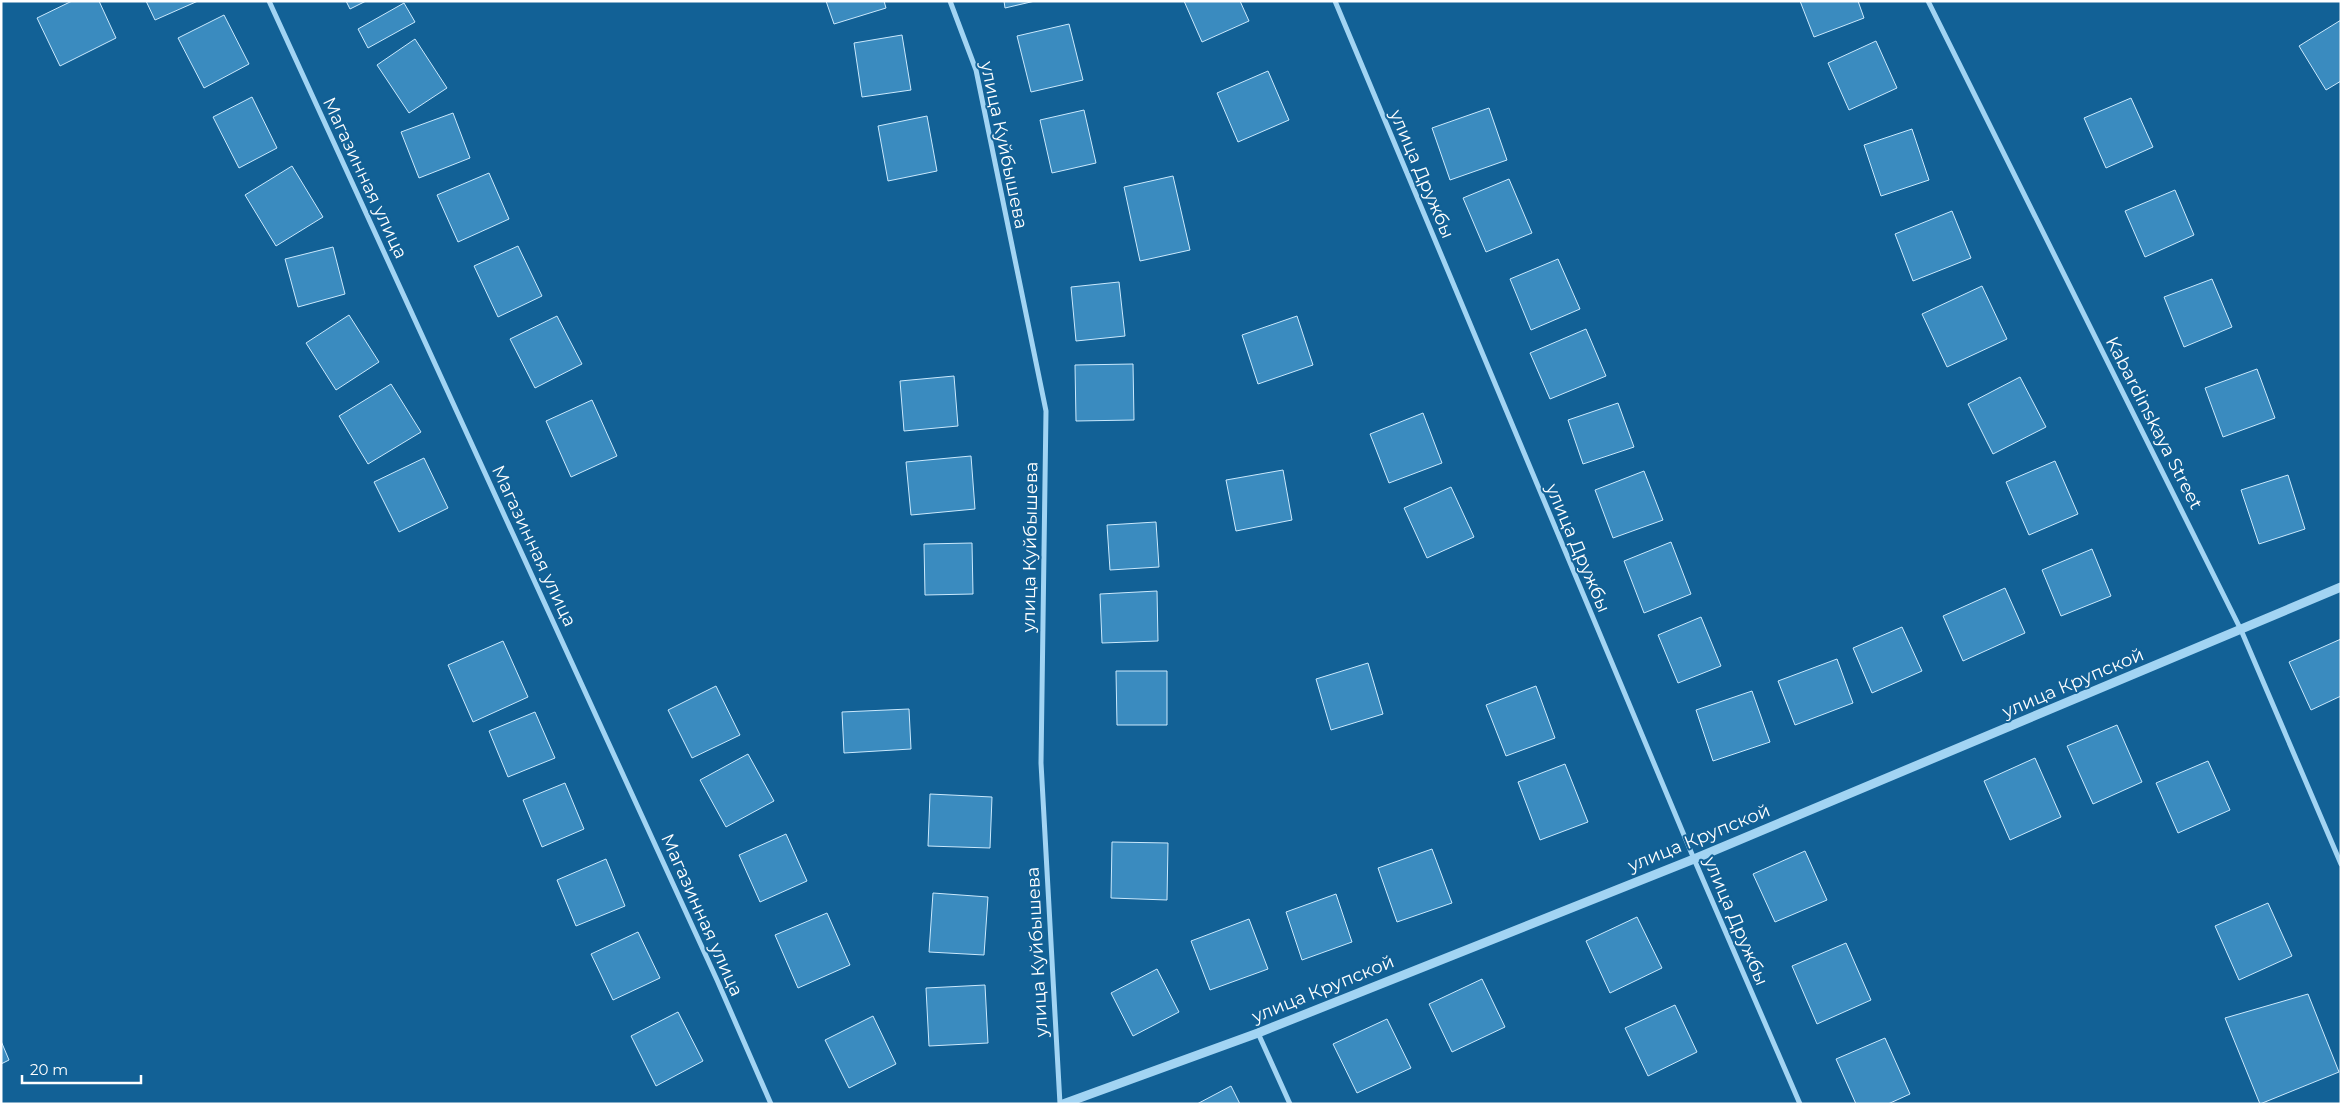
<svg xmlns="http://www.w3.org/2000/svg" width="2342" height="1105" font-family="Montserrat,sans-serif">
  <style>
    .building { fill: #3a8bbf; stroke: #cae9fd }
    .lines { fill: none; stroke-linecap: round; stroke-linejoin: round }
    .minor { stroke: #a2d4f3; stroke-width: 5 }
    .tertiary { stroke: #a2d4f3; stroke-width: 9 }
    .labels { text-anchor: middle; stroke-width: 4; stroke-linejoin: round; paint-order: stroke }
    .street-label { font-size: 18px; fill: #fff; stroke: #126196 }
  </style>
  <rect width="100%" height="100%" fill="#126196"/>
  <path class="building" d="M72,1H99L116,38L60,66L37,18Z
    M146,1H198L155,20Z
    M346,1H366L350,9Z
    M826,1H884L886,8L834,24Z
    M1004,1H1035L1005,8Z
    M1184,1H1240L1249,21L1202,42Z
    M1800,1H1858L1864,18L1814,37Z
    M404,3L415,22L368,48L358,29Z
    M224,15L249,64L204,88L178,38Z
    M2341,20V81L2326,90L2299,46Z
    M1069,24L1083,80L1031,92L1017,36Z
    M902,35L911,90L862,97L854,43Z
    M415,39L447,88L409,113L377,65Z
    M1876,41L1897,88L1849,110L1828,63Z
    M1268,71L1289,120L1238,142L1217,93Z
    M252,97L277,148L239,168L213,117Z
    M2131,98L2153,147L2106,168L2084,118Z
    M1489,108L1507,160L1450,180L1432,128Z
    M1084,110L1096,163L1052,173L1040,120Z
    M453,113L470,158L419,178L401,132Z
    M927,116L937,171L888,181L878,126Z
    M1912,129L1929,180L1881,196L1864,145Z
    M292,166L323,217L276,246L245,195Z
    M489,173L509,219L458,242L437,195Z
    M1173,176L1190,250L1140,261L1124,187Z
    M1509,179L1532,233L1486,252L1463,198Z
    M2175,190L2194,235L2145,257L2125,211Z
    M1952,211L1971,258L1913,281L1895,234Z
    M518,246L542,296L498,317L474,266Z
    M333,247L345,294L298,307L285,259Z
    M1558,259L1580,309L1531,330L1510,279Z
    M2212,279L2232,327L2184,347L2164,297Z
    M1119,282L1125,336L1076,341L1071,287Z
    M1982,286L2007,339L1947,367L1922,314Z
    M349,315L379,362L336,390L306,343Z
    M557,316L582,364L535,388L510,339Z
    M1297,316L1313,365L1258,384L1242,335Z
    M1586,329L1606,376L1550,399L1530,353Z
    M1133,364L1134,420L1076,421L1075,365Z
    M2257,369L2275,418L2223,437L2205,388Z
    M954,376L958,426L904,431L900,381Z
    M2020,377L2046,427L1993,454L1968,404Z
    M391,384L421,432L368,464L339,416Z
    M592,400L617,456L571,477L546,421Z
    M1618,403L1634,447L1583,464L1568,420Z
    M1423,413L1442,463L1389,483L1370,434Z
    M971,456L975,509L911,515L906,462Z
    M424,458L448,508L399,532L374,482Z
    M2055,461L2078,514L2029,535L2006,482Z
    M1283,470L1292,520L1236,531L1226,480Z
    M1644,471L1663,520L1613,538L1595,490Z
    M2288,475L2305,529L2259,544L2241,490Z
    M1451,487L1474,537L1427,558L1404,508Z
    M1156,522L1159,567L1110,570L1107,525Z
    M1671,542L1691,594L1644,613L1624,561Z
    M972,543L973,594L925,595L924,544Z
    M2092,549L2111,596L2061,616L2042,570Z
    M2005,588L2025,633L1963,661L1943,616Z
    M1157,591L1158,641L1102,643L1100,594Z
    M1701,617L1721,666L1678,683L1658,635Z
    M1902,627L1922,671L1872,693L1853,648Z
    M2341,639V696L2311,710L2289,662Z
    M503,641L528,697L473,722L448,665Z
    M1837,659L1853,703L1795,725L1778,681Z
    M1368,663L1383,714L1331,730L1316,679Z
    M1116,671H1167V725H1117Z
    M716,686L740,735L692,758L668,710Z
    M1536,686L1555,738L1506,756L1486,705Z
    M1752,691L1770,742L1713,761L1696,710Z
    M909,709L911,749L844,753L842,712Z
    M535,712L555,758L508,777L489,731Z
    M2117,725L2142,782L2093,804L2067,746Z
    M748,754L774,801L726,827L700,780Z
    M2035,758L2061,817L2010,840L1984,781Z
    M2208,761L2230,810L2178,833L2156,783Z
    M1565,764L1588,822L1540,840L1518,782Z
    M565,783L584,829L542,847L523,800Z
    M930,794L992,797L990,848L928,846Z
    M786,834L807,881L760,902L739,855Z
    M1112,842L1168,843L1167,900L1111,898Z
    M1432,849L1452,903L1397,922L1378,868Z
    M1805,851L1827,900L1775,922L1753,874Z
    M606,859L625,906L576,926L557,880Z
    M933,893L988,897L984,955L929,952Z
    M1336,894L1352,942L1302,960L1286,912Z
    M2268,903L2292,956L2239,980L2215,926Z
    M827,913L850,965L798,988L775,935Z
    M1637,917L1662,968L1610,993L1586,941Z
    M1249,919L1268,969L1210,990L1191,941Z
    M638,932L660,978L613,1000L591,954Z
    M1846,943L1871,1000L1817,1024L1792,966Z
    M1157,969L1179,1012L1133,1036L1111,993Z
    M1482,979L1505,1027L1452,1052L1429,1004Z
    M985,985L988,1043L929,1046L926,988Z
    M2308,994L2339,1072L2260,1104L2225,1018Z
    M1675,1005L1697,1052L1648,1076L1625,1028Z
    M678,1012L703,1061L656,1086L631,1036Z
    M873,1016L896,1064L849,1088L825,1040Z
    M1387,1019L1411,1068L1357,1093L1333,1044Z
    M1885,1038L1910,1094L1888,1104H1856L1836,1059Z
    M1,1041L9,1060L1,1064Z
    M1231,1086L1240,1104H1197Z"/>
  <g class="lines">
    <path class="minor" d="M269,1L717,980L771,1104
      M950,1L976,70L1046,411L1041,763L1060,1104
      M1335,1L1694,859L1800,1104
      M1928,1L2241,630L2341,864
      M1258,1033L1290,1104"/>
    <path class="tertiary" d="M1063,1104L1258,1033L1694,859L2341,587"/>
  </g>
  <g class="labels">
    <g class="street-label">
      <text transform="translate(1004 145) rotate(78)" y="6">улица Куйбышева</text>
      <text transform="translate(1422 174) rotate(67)" y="6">улица Дружбы</text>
      <text transform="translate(365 178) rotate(65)" y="6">Магазинная улица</text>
      <text transform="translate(2154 423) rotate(63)" y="6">Kabardinskaya Street</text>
      <text transform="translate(534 546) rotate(65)" y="6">Магазинная улица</text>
      <text transform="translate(1030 547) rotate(-89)" y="6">улица Куйбышева</text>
      <text transform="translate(1578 548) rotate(67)" y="6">улица Дружбы</text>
      <text transform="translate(2073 683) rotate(-23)" y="6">улица Крупской</text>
      <text transform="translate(1699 838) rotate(-22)" y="6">улица Крупской</text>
      <text transform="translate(702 915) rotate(66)" y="6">Магазинная улица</text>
      <text transform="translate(1736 921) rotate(67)" y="6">улица Дружбы</text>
      <text transform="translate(1037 952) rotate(-93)" y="6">улица Куйбышева</text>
      <text transform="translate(1323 989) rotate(-22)" y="6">улица Крупской</text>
    </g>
  </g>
  <rect width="2342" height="1105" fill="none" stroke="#ffffff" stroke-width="5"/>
  <path d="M22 1075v8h119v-8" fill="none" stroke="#ffffff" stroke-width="2.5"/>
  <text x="30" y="1075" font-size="15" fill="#ffffff" stroke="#126196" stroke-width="4" paint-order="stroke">20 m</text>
</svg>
